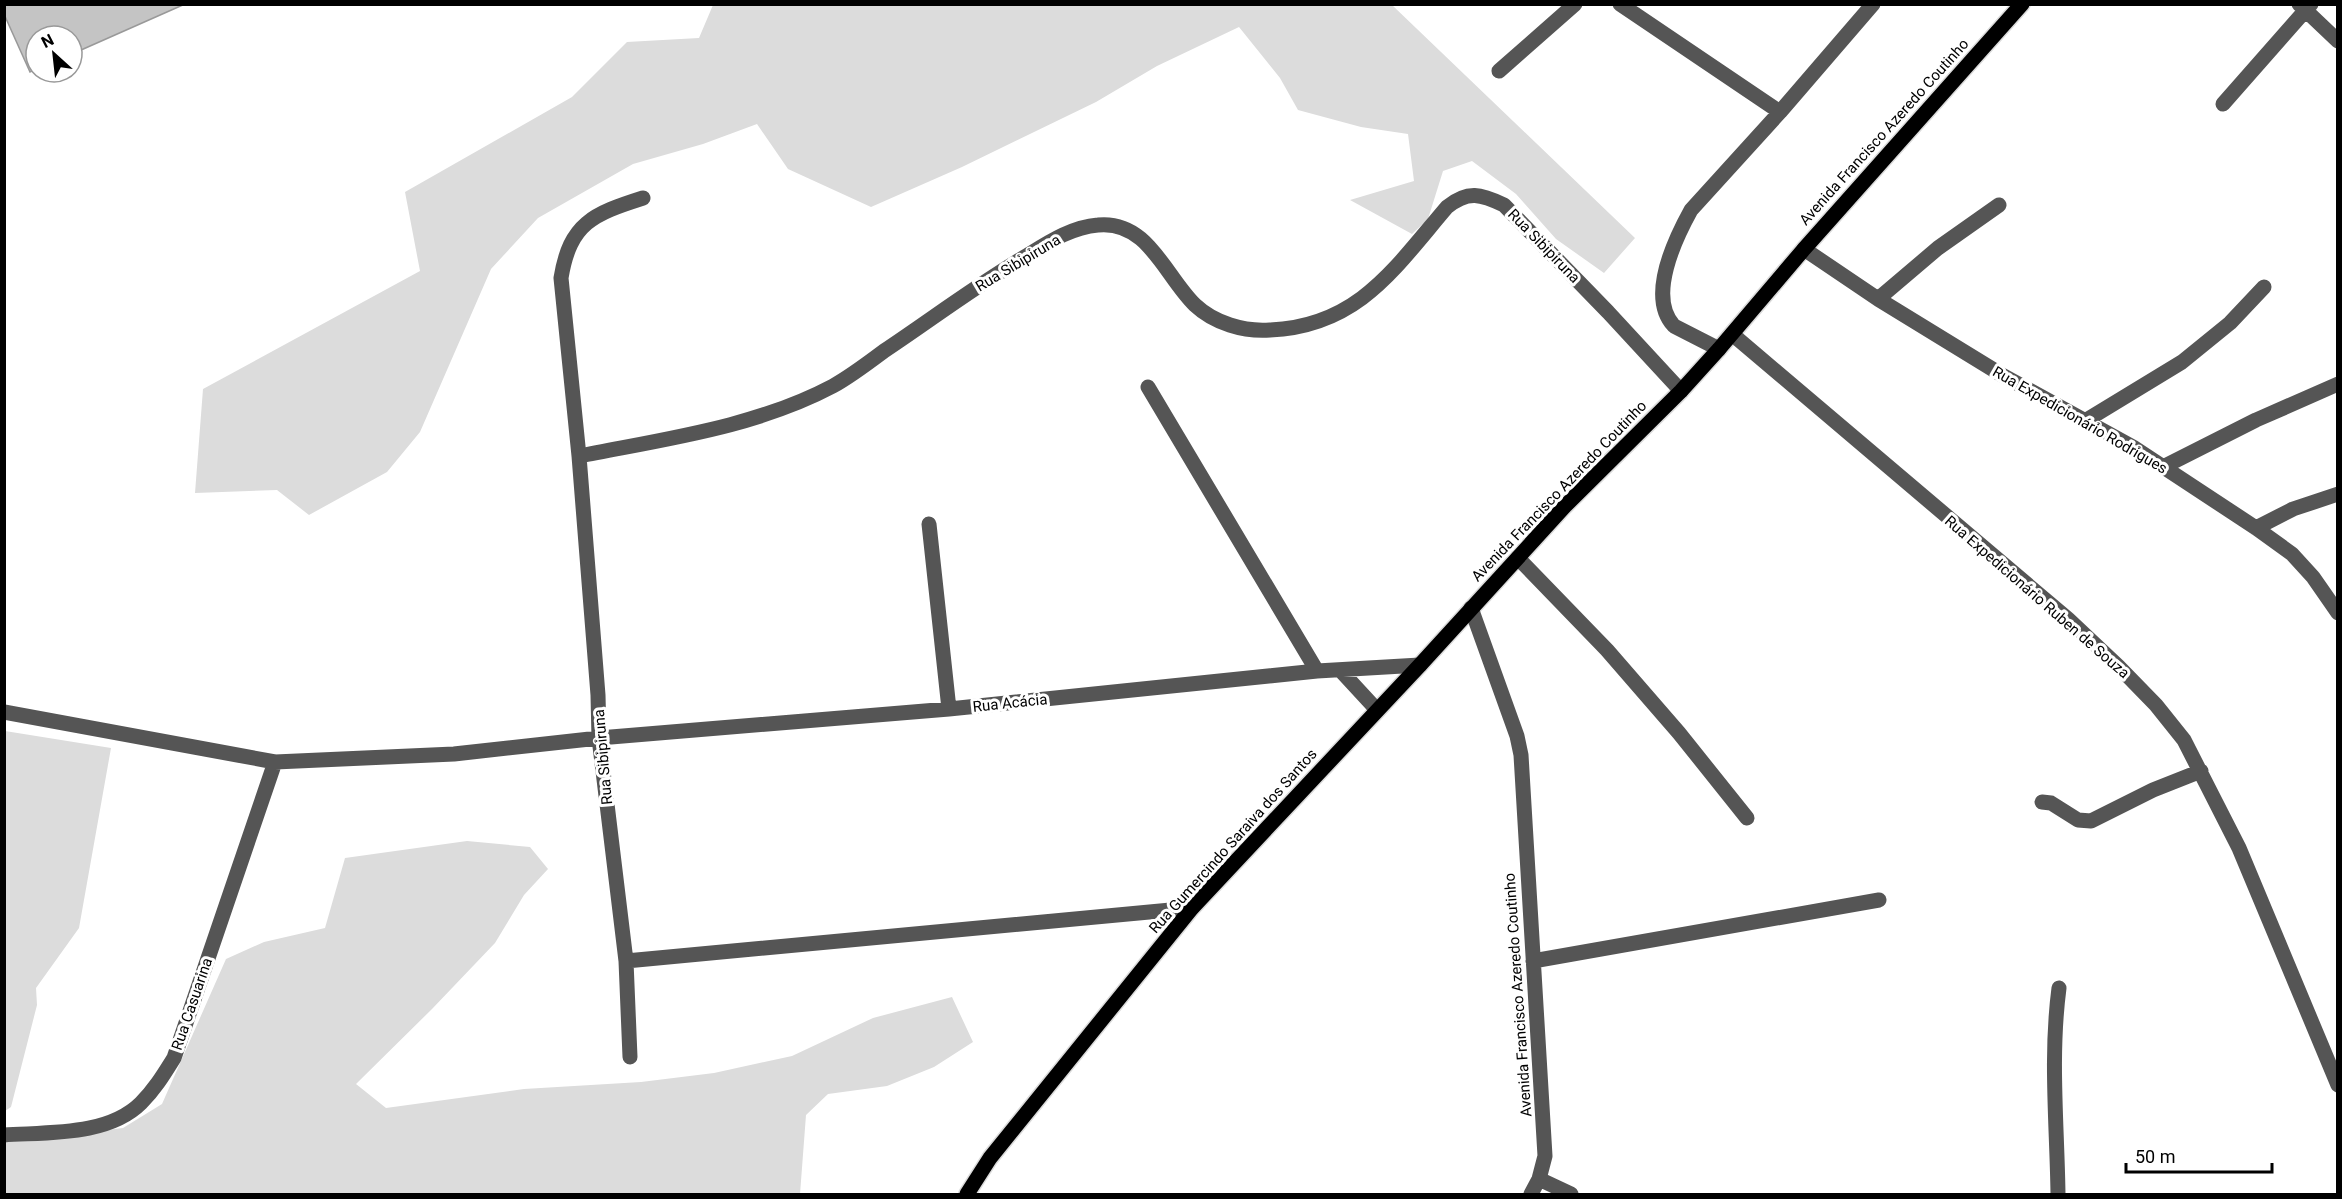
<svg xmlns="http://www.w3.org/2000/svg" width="2342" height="1199" font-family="Roboto,sans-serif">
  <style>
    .green { fill: #dcdcdc }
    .building { fill: #c4c4c4; stroke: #999; stroke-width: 1.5 }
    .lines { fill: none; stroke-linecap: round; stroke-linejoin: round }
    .major-casing { stroke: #dbdbdb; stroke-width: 18 }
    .minor { stroke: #555; stroke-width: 15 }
    .major { stroke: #000; stroke-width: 15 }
    .labels { text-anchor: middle; stroke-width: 6; stroke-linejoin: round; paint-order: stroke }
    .street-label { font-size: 15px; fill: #000; stroke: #fff }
  </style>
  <rect width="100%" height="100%" fill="#fff"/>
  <path class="green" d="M713,5H1392L1635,238L1604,273L1556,239L1516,194L1472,161L1443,171L1428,219L1412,234L1350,200L1414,181L1408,134L1361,127L1298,110L1280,78L1239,27L1157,66L1096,102L962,167L871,207L788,169L757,124L703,144L633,164L538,218L491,269L420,432L387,472L309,515L277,490L195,493L203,389L420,271L405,192L572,97L627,42L699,38Z
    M5,731L111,748L79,928L36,988L37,1005L11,1107L5,1111Z
    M467,841L530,847L548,869L524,895L495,943L432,1009L356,1084L386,1108L524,1089L641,1082L714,1073L792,1056L873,1018L952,997L973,1042L934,1067L887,1086L828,1094L806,1115L800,1194H5L4,1142L123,1128L162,1104L226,959L264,942L325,928L345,858Z"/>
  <path class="building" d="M4,4H185L72,54V36H36V69L30,72L4,14Z"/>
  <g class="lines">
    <defs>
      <path id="major" d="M967,1194L990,1158L1192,908L1420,665L1565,506L1681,391L1719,349L1804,249L2022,4"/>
    </defs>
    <use href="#major" class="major-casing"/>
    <path class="minor" d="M1620,4L1780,112
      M2299,4L2338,41
      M1499,71L1575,4
      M2223,104L2311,4
      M1804,249L1878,299L2002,375L2133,447L2256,528L2292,554L2313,577L2338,613
      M1878,299L1938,248L1999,205
      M1732,334L2068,619L2119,667L2156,705L2184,740L2239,848L2338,1085
      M1719,349L1674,326C1647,297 1675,239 1691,210L1780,112L1873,4
      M1148,387L1317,671
      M2085,421L2182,362L2230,323L2264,287
      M579,456C664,439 756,427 833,386C851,376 868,363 884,351C932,319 978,284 1028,255C1049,242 1072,227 1098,225C1148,220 1165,276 1195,305C1214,323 1244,332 1270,330C1358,326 1394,269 1447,207C1468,190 1481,194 1504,205L1608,312L1681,391
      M2163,467L2256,420L2338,384
      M929,524L949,709
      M2256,528L2293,509L2338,494
      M1518,558L1607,650L1679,733L1747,818
      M1471,608L1517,736L1521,755L1545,1156L1539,1179L1531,1194
      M1341,671L1377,710
      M4,712L275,762L454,754L599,738L949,709L1317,671L1420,665
      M2042,802L2051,803L2078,820L2091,821L2153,790L2201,771
      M626,961L1192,908
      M1533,961L1879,900
      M630,1057L626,961L599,738L598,695L579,456L561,278C570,223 593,214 643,198
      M4,1135C48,1132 108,1136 141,1103C155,1089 164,1074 174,1058L275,762
      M1539,1179L1571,1194
      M2058,1194C2057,1125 2050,1057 2059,988"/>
    <use href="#major" class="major"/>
  </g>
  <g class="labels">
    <g class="street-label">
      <text transform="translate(1884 132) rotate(-48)" y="5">Avenida Francisco Azeredo Coutinho</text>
      <text transform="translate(1544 246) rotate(46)" y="5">Rua Sibipiruna</text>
      <text transform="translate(1018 263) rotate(-31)" y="5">Rua Sibipiruna</text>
      <text transform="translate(2080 420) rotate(30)" y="5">Rua Expedicionário Rodrigues</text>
      <text transform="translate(1559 491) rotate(-46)" y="5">Avenida Francisco Azeredo Coutinho</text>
      <text transform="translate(2037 597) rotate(41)" y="5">Rua Expedicionário Ruben de Souza</text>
      <text transform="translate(1010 703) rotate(-6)" y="5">Rua Acácia</text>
      <text transform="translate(603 757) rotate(-95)" y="5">Rua Sibipiruna</text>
      <text transform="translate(1233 841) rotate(-48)" y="5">Rua Gumercindo Saraiva dos Santos</text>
      <text transform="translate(1518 995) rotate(-94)" y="5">Avenida Francisco Azeredo Coutinho</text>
      <text transform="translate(192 1004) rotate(-71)" y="5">Rua Casuarina</text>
    </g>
  </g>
  <rect width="2342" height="1199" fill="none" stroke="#000000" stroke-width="12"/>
  <g transform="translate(54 54) rotate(333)"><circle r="28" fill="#ffffff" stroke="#999999" stroke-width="1.5"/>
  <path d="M0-4.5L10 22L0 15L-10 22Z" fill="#000000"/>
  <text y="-9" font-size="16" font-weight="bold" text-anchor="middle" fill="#000000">N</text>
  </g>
  <path d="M2126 1163v9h146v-9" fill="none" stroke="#000000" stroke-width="3"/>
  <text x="2135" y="1163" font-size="18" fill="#000000" stroke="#ffffff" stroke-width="4.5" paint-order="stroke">50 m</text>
</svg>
